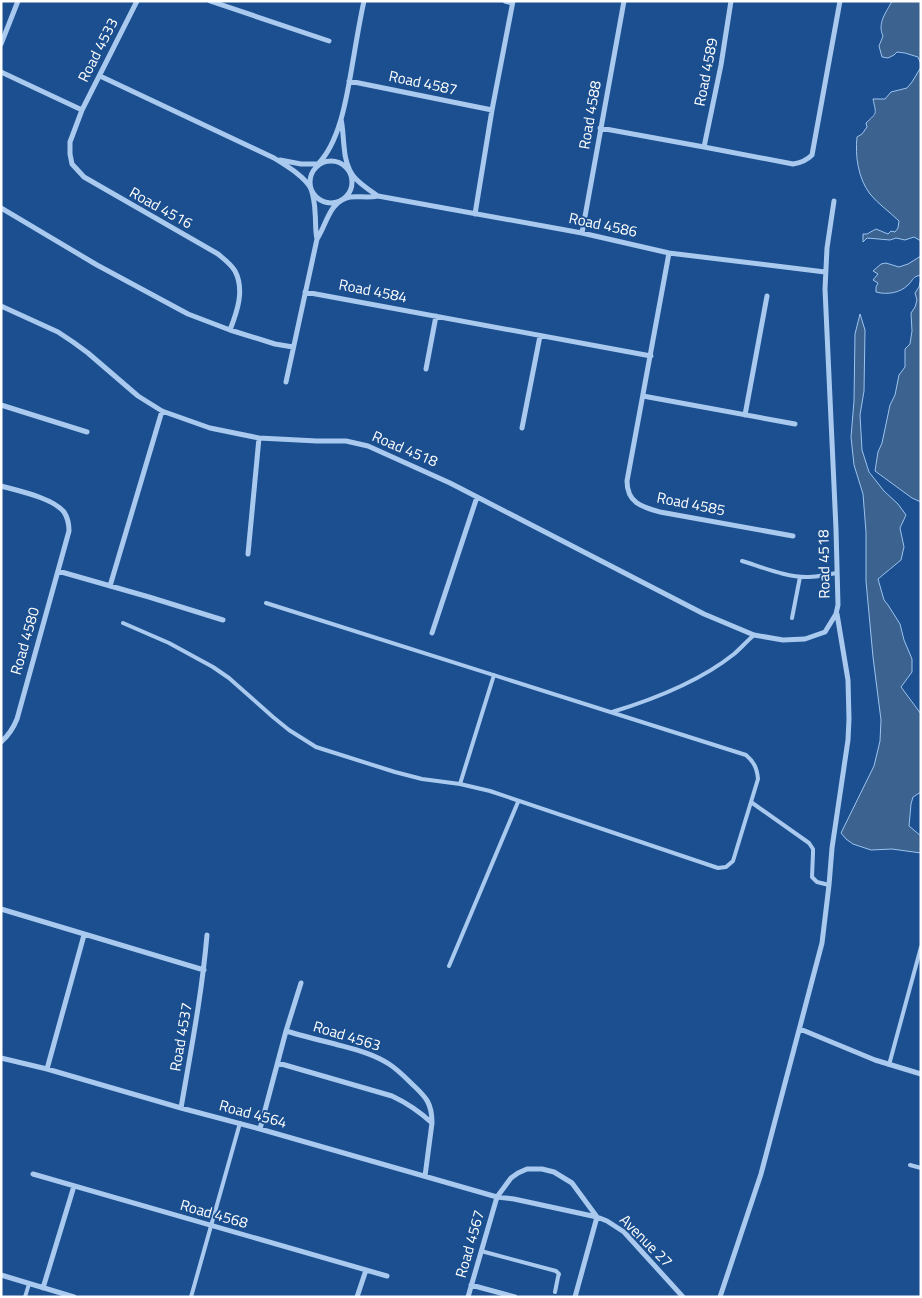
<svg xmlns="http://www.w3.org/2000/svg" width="922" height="1298" font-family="'Titillium Web',sans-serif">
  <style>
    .water { fill: #3c6290; stroke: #9cc4f0 }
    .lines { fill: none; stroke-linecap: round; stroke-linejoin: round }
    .lane { stroke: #a9c9ee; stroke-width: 4 }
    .street { stroke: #a9c9ee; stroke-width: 5 }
    .labels { text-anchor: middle; stroke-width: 4; stroke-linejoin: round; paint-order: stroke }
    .street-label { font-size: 15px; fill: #fff; stroke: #1b4f8f }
  </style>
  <rect width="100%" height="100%" fill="#1b4f8f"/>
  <path class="water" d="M892,1H921V64L918,57L905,53L897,52L894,55L888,58L882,57L879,46L883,36C877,23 886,13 892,1Z
    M921,67V241L914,237L905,240L896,238L890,240L867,238L863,242V234H867L876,229L888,234L891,231L895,232L898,228L899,221C890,212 878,204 870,194C858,178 855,156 857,137L862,134L867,127L866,123C878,112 876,114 873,99H885L891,92L907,88L912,82Z
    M921,256V275C912,277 914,279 908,285C900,293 887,295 876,292V287L878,283L873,280L878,274L873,271L881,264L886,263L899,267L908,264Z
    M921,279V502L912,498L875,471L878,452L882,443L890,405L895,395L899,375L905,367V349L910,344L912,331L911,313L915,307L917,300L915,293L919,287Z
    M860,314L865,330L864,391L860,415L862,450L869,472L884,491L898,504L906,515L900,528L904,547L901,560C893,566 886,573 878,579L884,600L888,605L900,624L904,640L912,659V672L901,687L921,714V792L913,797L911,804L909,826L921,836V853L892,849L871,850L853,844L846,839L841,833L874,766L880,741L881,720L873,657L866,581V532L863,494L854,465L851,437L854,401L855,334Z"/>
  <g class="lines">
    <path class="lane" d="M742,561C762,567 788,578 809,577C818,577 828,574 837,573
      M792,618L800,577
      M123,623L169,643L213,667L229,678L273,717L289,730L316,747L395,772L422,779L460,784L490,791L718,868L726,867L733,861L758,779C757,768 754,762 746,755L266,603
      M612,712C655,699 699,682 734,654C741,648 747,641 754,635
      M460,784L494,675
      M751,802L809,843L813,849V853L812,877L817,882L829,885
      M449,966L518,802
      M889,1065L921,947
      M910,1165L921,1168
      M481,1251L556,1271L559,1274L558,1277L555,1292
      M25,1297L29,1284
      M191,1297L240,1123"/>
    <path class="street" d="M137,1L82,110L70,142V154L72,164L84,177L218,254C224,259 231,264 235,271C245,290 237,312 230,330
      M210,1L329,41
      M505,1L512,3
      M1,44L18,1
      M1,72L82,110
      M100,76L274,158C285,165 306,177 311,189C313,194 315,206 315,212C316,222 315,230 317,239
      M349,81L492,110
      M341,119C343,128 343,137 344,146C346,175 356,181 378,196
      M600,128L704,147L793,164C801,163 806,161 812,155L840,1
      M704,147L721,65L731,1
      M280,160L301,164H318C342,140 348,88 354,55C357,37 360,19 364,1
      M310 182a21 21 0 1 1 42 0a21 21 0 1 1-42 0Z
      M1,208L97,265L188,314L230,330L275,344L293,347
      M475,214L492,110L513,1
      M582,233L624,1
      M669,253L627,481C627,503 642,507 660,512L793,536
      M305,292L651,356
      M1,306L58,332L73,342L88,353L138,396L162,411L210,428L259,438L317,441H346L368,446L450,483L704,614L754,635L783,640L805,639L825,632L836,614L838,605L836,529L825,289L827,248L834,201
      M426,369L436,316
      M286,382L317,239C327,224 329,201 350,197C359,196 368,198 378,196L582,233L669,253L825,272
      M643,396L795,424
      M1,405L87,432
      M745,415L767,296
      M522,428L540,336
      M1,486C19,491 53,498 64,512C68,518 69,525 69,531L17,719C13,729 9,735 1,742
      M248,554L259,438
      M58,571L149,597L223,620
      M110,586L162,411
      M432,633L477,497
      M1,909L204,970
      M800,1029L875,1060L921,1074
      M286,1031C303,1036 319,1040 335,1044C353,1049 372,1053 389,1064C397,1069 405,1077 412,1084C426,1097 432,1103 432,1123L425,1176
      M1,1058L47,1069L181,1108L260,1129L497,1197L514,1199L597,1217L607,1221L624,1232L683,1297
      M278,1063L392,1096C407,1103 420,1112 432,1123
      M47,1069L84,935
      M181,1108C191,1050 202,993 207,935
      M260,1129L286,1031L301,983
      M33,1174L387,1276
      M1,1275L74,1297
      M471,1285L515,1297
      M43,1288L74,1186
      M357,1297L366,1270
      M468,1297L497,1197L511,1178L518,1173L527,1169H542L554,1172L572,1183L597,1217L575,1297
      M720,1297L761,1174L822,943L829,885L832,848L848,740L849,719L848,680L837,614"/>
  </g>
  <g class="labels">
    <g class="street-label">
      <text transform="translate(98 50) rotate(-63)" y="5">Road 4533</text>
      <text transform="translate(706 72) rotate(-79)" y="5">Road 4589</text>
      <text transform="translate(423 83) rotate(12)" y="5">Road 4587</text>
      <text transform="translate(590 115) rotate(-80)" y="5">Road 4588</text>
      <text transform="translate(161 208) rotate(29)" y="5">Road 4516</text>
      <text transform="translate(603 225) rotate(12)" y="5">Road 4586</text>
      <text transform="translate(373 291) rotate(11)" y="5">Road 4584</text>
      <text transform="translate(405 449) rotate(23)" y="5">Road 4518</text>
      <text transform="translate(691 504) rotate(11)" y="5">Road 4585</text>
      <text transform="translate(824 564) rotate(-91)" y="5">Road 4518</text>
      <text transform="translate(25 641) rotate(-74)" y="5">Road 4580</text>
      <text transform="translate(347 1036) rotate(17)" y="5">Road 4563</text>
      <text transform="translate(181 1037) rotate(-80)" y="5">Road 4537</text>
      <text transform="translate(253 1114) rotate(15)" y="5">Road 4564</text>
      <text transform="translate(214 1214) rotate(16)" y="5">Road 4568</text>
      <text transform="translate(646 1241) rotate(45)" y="5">Avenue 27</text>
      <text transform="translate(470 1244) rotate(-74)" y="5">Road 4567</text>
    </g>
  </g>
  <rect width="922" height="1298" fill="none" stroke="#ffffff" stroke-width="5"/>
</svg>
